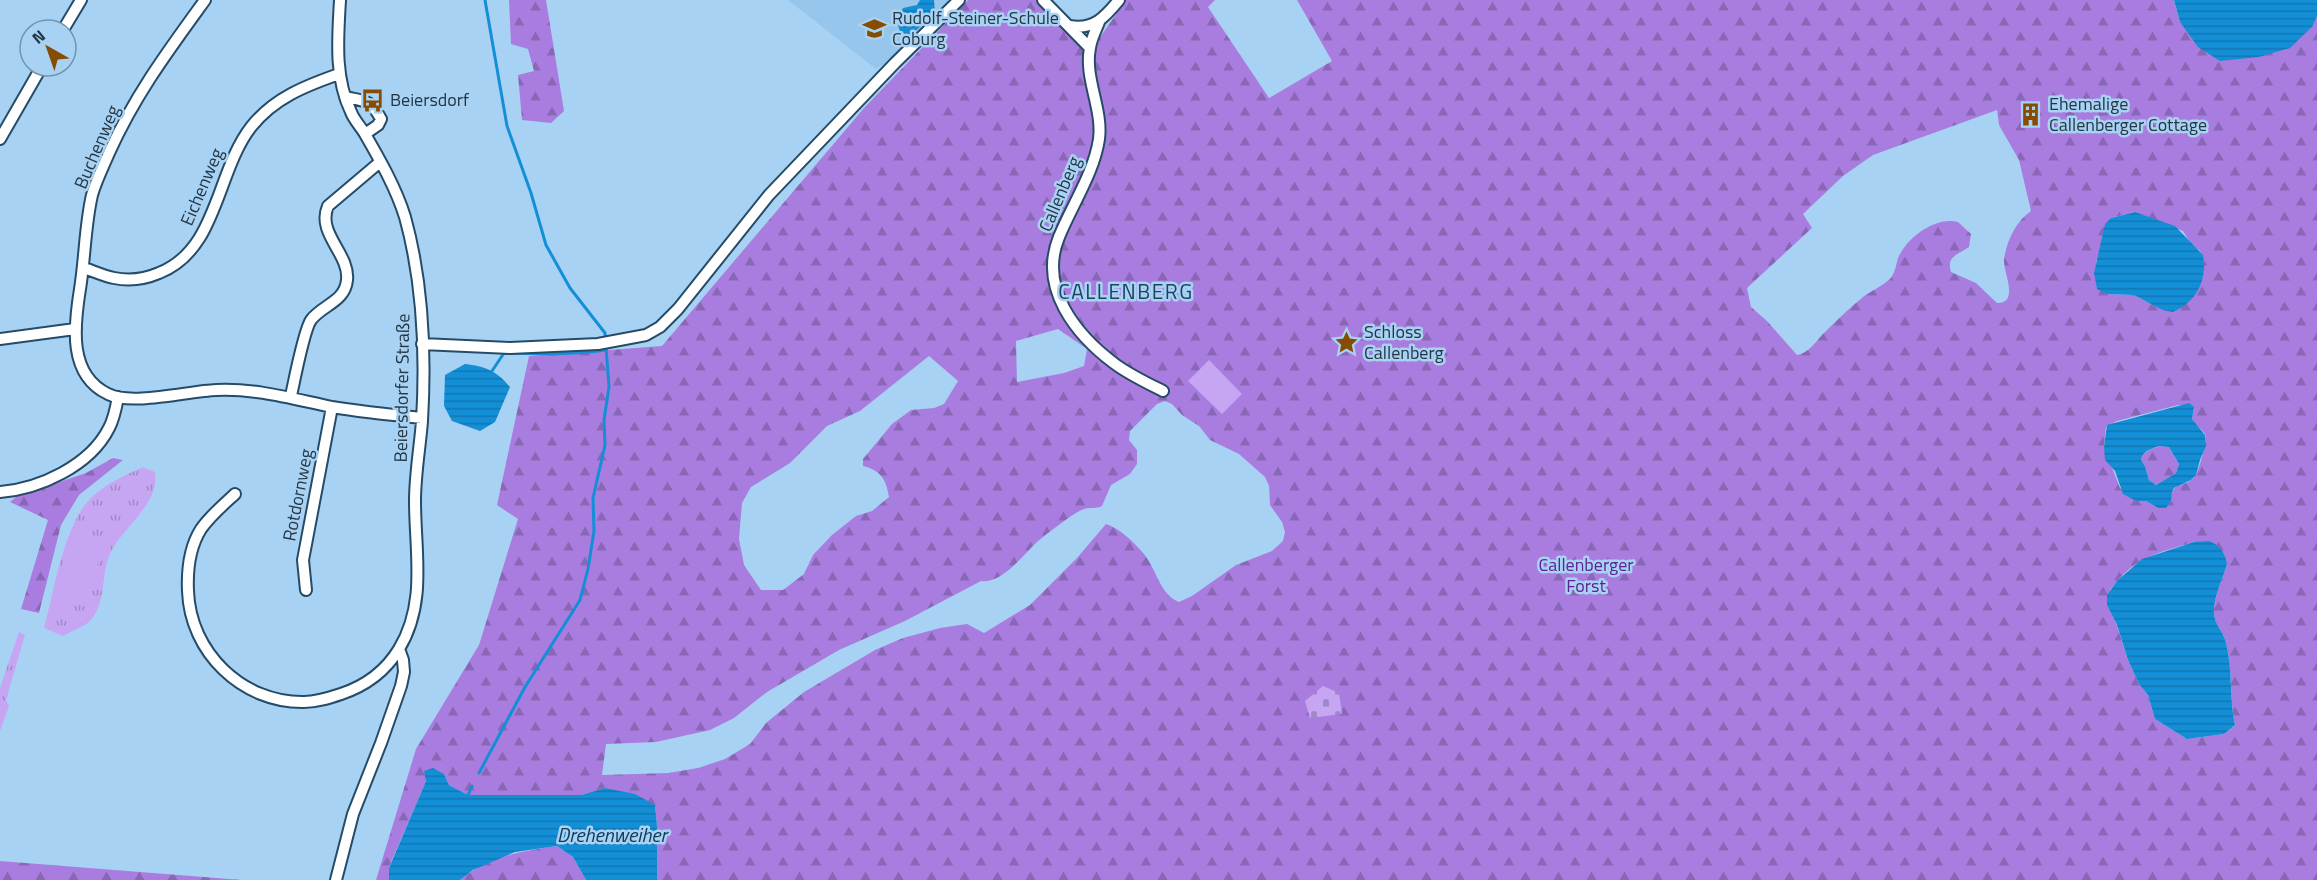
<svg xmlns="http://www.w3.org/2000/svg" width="2317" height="880" font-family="'Titillium Web',sans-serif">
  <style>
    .built { fill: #97c6ec }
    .grass { fill: url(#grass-tufts) }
    .forest { fill: url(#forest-firs); fill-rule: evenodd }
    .cemetery { fill: url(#cemetery-stones) }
    .garden { fill: #c6a6f3 }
    .water { fill: url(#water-rules); fill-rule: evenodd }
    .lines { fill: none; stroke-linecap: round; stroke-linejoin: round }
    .stream { stroke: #138fd7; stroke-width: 3 }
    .minor-casing { stroke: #254b67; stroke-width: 14 }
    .minor { stroke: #fff; stroke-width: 10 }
    .labels { text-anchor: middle; stroke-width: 5; stroke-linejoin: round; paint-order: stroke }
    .poi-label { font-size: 18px; fill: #253643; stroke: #a8d2f4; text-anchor: start }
    .street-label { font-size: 18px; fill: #253643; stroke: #a8d2f4 }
    .park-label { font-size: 18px; fill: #5e2195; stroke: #a8d2f4 }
    .water-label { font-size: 20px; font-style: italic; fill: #0d3a58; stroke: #a8d2f4 }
    .quarter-label { font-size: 21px; letter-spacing: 1.5px; fill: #1d435f; stroke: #a8d2f4 }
  </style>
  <defs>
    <pattern id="grass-tufts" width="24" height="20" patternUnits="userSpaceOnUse" patternTransform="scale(1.5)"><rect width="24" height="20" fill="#c6a6f3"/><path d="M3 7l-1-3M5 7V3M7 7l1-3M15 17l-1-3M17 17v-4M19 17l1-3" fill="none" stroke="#a188c6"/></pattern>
    <pattern id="forest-firs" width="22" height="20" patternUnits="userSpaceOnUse" patternTransform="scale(1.5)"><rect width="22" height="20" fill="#a97ddf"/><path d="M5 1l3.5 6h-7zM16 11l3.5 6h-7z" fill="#8967b6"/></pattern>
    <pattern id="cemetery-stones" width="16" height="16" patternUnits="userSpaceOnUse" patternTransform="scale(1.5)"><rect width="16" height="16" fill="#c6a6f3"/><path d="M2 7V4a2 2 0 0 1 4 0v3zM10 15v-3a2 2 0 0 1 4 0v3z" fill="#a188c6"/></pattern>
    <pattern id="water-rules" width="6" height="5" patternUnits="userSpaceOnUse" patternTransform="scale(1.5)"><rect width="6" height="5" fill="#138fd7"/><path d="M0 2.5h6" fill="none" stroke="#1176b0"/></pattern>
  </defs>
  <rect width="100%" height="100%" fill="#a8d2f4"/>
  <path class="built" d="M788,0H952L896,57L876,69Z"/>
  <path class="grass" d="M143,467L155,472C160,505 122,527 110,554C101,574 106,603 91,620C85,627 71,631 63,636L44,628C54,591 63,530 88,501C103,485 123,476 143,467Z
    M19,632L25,635L6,700L9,706L0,731V688Z"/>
  <path class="forest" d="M509,0H546L564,111L551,123L522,120L518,75L534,71L528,49L511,44Z
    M968,0H1037L1072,32L1096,43L1126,0H1215L1208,7L1269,98L1332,61L1297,0H2174L2180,22L2313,26L2317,16V880H657V826L655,805L605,788L581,795H468L449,785L444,774L426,781L389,867V880H376L416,749L479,645L518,519L497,505L529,356L662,346L864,108ZM1997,110L1999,125L2019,160L2031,211C2016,221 2006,242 2004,260C2003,272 2020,303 1997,303L1976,283L1951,272C1946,256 1958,255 1969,247L1971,234L1958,222C1936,216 1907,237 1898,258C1896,265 1895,273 1890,279C1882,286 1871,291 1863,297C1848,309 1835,322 1822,335C1815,343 1808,353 1797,355L1767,321L1751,307L1747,288L1812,228L1803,214L1843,176L1873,155ZM2134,212L2183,231L2191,244L2200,251L2204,261V273L2162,310L2134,295L2106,294L2096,262L2111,218ZM1058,329L1087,349L1084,366L1064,373L1017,382L1016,341ZM929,356L958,381L944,404L934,408L911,410L892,424L863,459V466C882,471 886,480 889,497L872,511L856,516L832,535L813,555L804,574L783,590H761L744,565L739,539L742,503L751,487L790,463L827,426L860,411ZM1165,401L1172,404L1182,415L1199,426L1210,440L1239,454L1265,477L1269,486L1270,505L1282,522L1285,532L1283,541L1272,551L1236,565L1192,596L1179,602C1159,594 1156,567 1143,553C1134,542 1119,528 1106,524L1077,558L1030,605L984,633L967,624L940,628L903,638L875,650L804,692L766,723L750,744L725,759L698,768L668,773L602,775L606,744L656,742L710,730L734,718L767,692L839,650L905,621L981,581C1002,584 1023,555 1037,542C1044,536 1076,511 1084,509C1090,507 1096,509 1102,506L1111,485L1130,474L1137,464V450L1129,440L1130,431L1157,404ZM2178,405L2194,407L2192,419C2195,425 2202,429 2205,434C2208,440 2199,470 2195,476C2188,488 2170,480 2171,501L2158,508L2146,501H2136L2120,488L2104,447L2106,427L2117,421ZM2194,542L2227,564C2223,579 2213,597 2214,613C2214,624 2224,632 2226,643C2233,670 2229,698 2235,725L2224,734L2187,739L2155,719L2148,695L2139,684L2128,660L2117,626L2110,610V590C2136,556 2155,554 2194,542Z
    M2159,446L2169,447L2179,464L2176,473L2156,485L2149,480L2145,466L2141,460C2142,451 2151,450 2159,446Z
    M113,458L123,460L79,495L61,525L39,613L21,609L48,520L10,502L16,497L86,473Z
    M557,846L573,857L586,880H460C489,856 522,851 557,846Z
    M0,861L242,880H0Z"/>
  <path class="cemetery" d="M1323,686L1339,693L1342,714L1310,718L1305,701Z"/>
  <path class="garden" d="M1209,360L1242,394L1222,414L1188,381Z
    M69,538L102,547L87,607L54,599Z"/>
  <path class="water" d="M920,0H934L935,13L910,36L900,32L897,21L903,8L917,5Z
    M2174,0H2317V16L2313,26L2290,48L2259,57L2220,61L2198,47L2180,22Z
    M2135,212L2175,226L2203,255C2208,279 2196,303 2173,312L2162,310L2134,295L2106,294L2097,289L2094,273L2105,224L2111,218Z
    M465,364C485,366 497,371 510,387L495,422L480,431L452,421L444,406L445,375Z
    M2189,403L2194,407L2192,419L2205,435L2206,446L2200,460L2196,475L2191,480L2174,488L2172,492L2171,501L2166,508H2158L2146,501H2136L2123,494L2115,471L2105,460L2104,447L2107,425ZM2159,446L2169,447L2179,464L2176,473L2156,485L2149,480L2145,466L2141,460C2142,451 2151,449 2159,446Z
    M2209,541C2220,545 2225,553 2227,564C2223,579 2213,597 2214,613C2214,624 2224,632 2226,643C2233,670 2229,698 2235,725L2224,734L2187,739L2155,719L2148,695L2139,684L2128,660L2117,625L2107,605V595L2117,581L2142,559L2194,542Z
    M433,768L444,774L449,785L468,795H581L605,788L635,794L655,805L657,826V880H586L573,857L557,846L515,852L473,870L460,880H389V868L426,781L424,771Z"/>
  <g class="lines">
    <path class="stream" d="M492,371L504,353C538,354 572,355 606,350
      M479,773L525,687L580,600L588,569L594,531L593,498L605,445L604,420L609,387L605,333L570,288L546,245L531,193L507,126L485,0
      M468,795L472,786"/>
    <defs>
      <path id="minor" d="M205,0C168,51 135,95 109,153C103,167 96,181 92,195C85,225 85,258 80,289C74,326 68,375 108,394C131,406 189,391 216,390C256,388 293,399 332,407C362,412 392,415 422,418
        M1043,0L1090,48
        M1099,22C1096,30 1091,39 1090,48C1084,78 1103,109 1099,139C1094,173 1072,205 1059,237C1038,288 1076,335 1115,364C1130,375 1147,383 1163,391
        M1070,26C1094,30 1105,17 1119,0
        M63,30L81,0
        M345,97C366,101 371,100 381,119L378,125L365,134
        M0,139L42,66
        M84,268C93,271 104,276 114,278C129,281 145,279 159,273C218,250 216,172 251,127C274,98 305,86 339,74
        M0,339L75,329
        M422,344L510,348L598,344L646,335L660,327L678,309L769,195L895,63L959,0
        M291,396C294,382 304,330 311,320C322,305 345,302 347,280C350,254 316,233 328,206L380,162
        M0,492C39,489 90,466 109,428C114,419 116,408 118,397
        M235,494C223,505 210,516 201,529C189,548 187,569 188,591C190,652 242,703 304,702C317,702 329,698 341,694C365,686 385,672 399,649C427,603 415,552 415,501C415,474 420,447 422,421C426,353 423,282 405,217C396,188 380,160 365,134C361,127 354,120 351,112C334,77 338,37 340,0
        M306,590L303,560L332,407
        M336,880L353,814L381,743L401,686L404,672L403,660L399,649"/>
    </defs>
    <use href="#minor" class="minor-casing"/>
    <use href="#minor" class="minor"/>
  </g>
  <defs>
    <symbol id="school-bare" viewBox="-9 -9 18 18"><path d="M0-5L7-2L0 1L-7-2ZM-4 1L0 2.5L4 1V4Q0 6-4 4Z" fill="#864c01" stroke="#a8d2f4" stroke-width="2.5" paint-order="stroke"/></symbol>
    <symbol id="bus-bare" viewBox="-9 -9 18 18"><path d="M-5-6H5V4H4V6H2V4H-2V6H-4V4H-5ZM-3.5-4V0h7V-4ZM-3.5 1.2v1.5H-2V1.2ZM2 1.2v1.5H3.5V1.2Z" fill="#864c01" stroke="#a8d2f4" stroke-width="2.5" paint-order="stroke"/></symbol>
    <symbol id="building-bare" viewBox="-9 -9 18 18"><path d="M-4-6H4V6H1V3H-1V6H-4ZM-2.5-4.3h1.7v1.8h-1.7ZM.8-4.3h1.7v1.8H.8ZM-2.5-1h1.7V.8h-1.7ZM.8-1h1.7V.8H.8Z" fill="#864c01" stroke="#a8d2f4" stroke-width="2.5" paint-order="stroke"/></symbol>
    <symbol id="sight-bare" viewBox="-9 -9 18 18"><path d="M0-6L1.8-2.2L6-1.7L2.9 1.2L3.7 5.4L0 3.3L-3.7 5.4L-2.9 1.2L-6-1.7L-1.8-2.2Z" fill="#864c01" stroke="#a8d2f4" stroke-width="2.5" paint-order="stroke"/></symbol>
  </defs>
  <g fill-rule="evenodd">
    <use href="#school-bare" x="858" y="12" width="33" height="33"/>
    <use href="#bus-bare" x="356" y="84" width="33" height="33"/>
    <use href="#building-bare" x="2014" y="98" width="33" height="33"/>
    <use href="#sight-bare" x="1330" y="326" width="33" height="33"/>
  </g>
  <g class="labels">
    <g class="poi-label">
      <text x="892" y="24">Rudolf-Steiner-Schule<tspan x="892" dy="21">Coburg</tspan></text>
      <text x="390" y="106">Beiersdorf</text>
      <text x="2049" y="110">Ehemalige<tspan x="2049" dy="21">Callenberger Cottage</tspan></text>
      <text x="1364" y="338">Schloss<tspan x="1364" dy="21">Callenberg</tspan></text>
    </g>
    <g class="street-label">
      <text transform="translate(97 147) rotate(-67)" y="6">Buchenweg</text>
      <text transform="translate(202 187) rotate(-67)" y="6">Eichenweg</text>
      <text transform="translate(1060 194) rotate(-67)" y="6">Callenberg</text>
      <text transform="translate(402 388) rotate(-89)" y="6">Beiersdorfer Straße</text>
      <text transform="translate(298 495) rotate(-79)" y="6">Rotdornweg</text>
    </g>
    <g class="park-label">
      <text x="1586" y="571">Callenberger<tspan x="1586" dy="21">Forst</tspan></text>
    </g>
    <g class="water-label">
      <text x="612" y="842">Drehenweiher</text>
    </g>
    <g class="quarter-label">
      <text x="1126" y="299">CALLENBERG</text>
    </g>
  </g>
  <g transform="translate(48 48) rotate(320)"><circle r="28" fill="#a8d2f4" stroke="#7494ad" stroke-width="1.5"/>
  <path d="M0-4.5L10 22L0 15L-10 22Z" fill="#864c01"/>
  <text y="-9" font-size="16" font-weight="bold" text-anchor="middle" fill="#253643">N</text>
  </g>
</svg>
